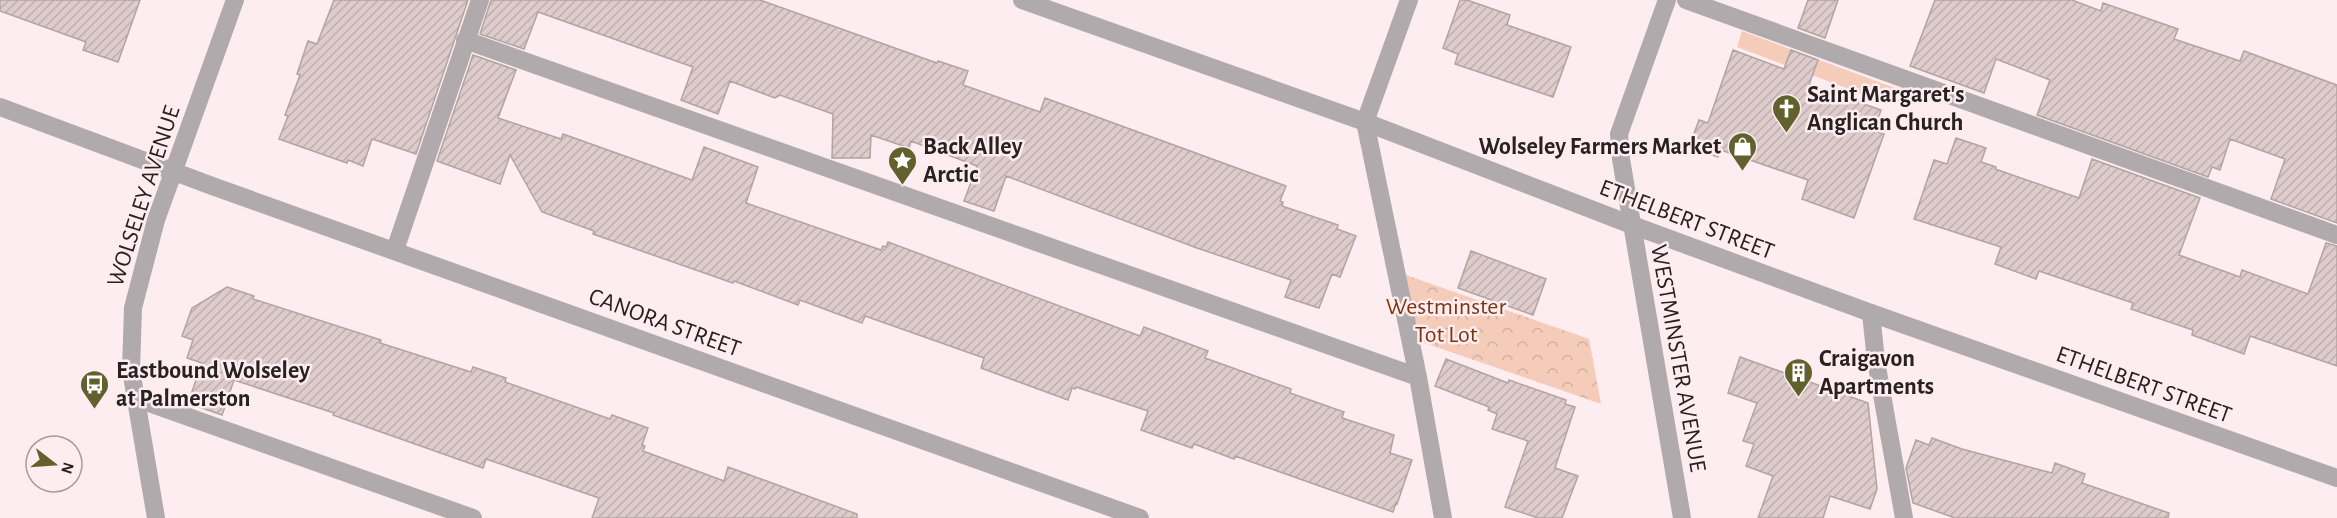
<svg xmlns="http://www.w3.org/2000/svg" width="2337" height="518" font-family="'Alegreya Sans',sans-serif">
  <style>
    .green { fill: #f5ccba }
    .park { fill: url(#park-crowns) }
    .building { fill: url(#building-hatch); stroke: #b3a3a1; stroke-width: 1.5 }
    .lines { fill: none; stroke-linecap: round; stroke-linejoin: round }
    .lane { stroke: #b0aaad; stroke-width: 18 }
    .street { stroke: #b0aaad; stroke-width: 18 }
    .labels { text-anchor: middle; stroke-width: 5; stroke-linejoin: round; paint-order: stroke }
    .poi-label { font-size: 24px; font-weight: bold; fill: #272122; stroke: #fdecf0; text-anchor: start }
    .street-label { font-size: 24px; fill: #272122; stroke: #fdecf0 }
    .park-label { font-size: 24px; fill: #7b3610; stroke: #fdecf0 }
  </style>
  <defs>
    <pattern id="park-crowns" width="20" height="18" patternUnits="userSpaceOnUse" patternTransform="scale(1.5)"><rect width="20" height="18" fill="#f5ccba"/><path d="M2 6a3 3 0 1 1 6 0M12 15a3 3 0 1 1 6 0" fill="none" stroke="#d2afa0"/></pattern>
    <pattern id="building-hatch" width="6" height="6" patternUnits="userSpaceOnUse" patternTransform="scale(1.5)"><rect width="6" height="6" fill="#ddcccb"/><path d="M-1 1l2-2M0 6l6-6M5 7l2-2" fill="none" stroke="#beafae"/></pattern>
  </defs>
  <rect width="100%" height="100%" fill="#fdecf0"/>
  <path class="green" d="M1742,31L1895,88L1889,104L1737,47Z"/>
  <path class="park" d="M1403,274L1589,339L1601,404L1416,340Z"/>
  <path class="building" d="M0,0H140L118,62L83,50L86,42L0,11Z
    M334,0H468L416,154L372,139L363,166L348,160L347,163L279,139L288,116L285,115L300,75L297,74L308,41L317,44Z
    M491,0H760L937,63L938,61L968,71L963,85L1040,112L1045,98L1286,186L1280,201L1283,202L1282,206L1338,225L1337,229L1356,236L1340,277L1332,274L1319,308L1285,297L1291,280L1197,248L1006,176L994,211L964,201L977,166L911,141L909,148L871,135L870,158H832L833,114L780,95L775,98L730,81L718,114L681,100L693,67L538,12L524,49L480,34Z
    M1460,0H1467L1510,15L1507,25L1571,47L1553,97L1455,64L1458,54L1443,48Z
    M1808,0H1838L1825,38L1798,28Z
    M1935,0H2072L2101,11L2103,3L2178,29L2174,39L2240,61L2244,51L2337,85V223L2271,199L2285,159L2230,139L2220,170L2212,167L2208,177L2037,115L2050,80L1996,59L1984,93L1910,66Z
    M1733,50L1784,69L1791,50L1818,60L1809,85L1881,110L1874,131L1884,134L1854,218L1802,199L1808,180L1721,150L1718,157L1689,147L1699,120L1708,123Z
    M473,55L516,70L498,118L561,139L563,134L692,180L704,147L758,167L746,203L881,250L883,246L886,247L888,242L1140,336L1144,327L1208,351L1205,358L1291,389L1290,393L1344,412L1342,418L1394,435L1390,453L1412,460L1397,504L1396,503L1393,512L1235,456L1234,459L1194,444L1192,448L1141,430L1148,411L1076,387L1075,389L1072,388L1068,400L981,368L984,358L865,316L862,323L800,300L798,305L734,281L733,283L593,234L594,231L542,212L510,155L500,184L437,161Z
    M1956,138L1986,148L1981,162L1996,167L1995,169L2079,198L2092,159L2200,198L2179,255L2240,277L2242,270L2308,294L2326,243L2337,246V366L2250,336L2244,354L2192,335L2193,330L2131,309L2133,303L2039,271L2036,279L1995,264L2001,247L1914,219L1934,160L1947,164Z
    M1471,251L1546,279L1533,315L1458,288Z
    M227,287L254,296L253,299L381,340L380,343L471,372L473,367L506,378L505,382L610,419L612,415L648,428L642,445L645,446L643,451L724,481L728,467L857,514V518H592L599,498L486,459L483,468L333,415L334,413L234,380L222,415L188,403L202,363L187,358L193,340L182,336L192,308Z
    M1740,357L1868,403L1877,489L1870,509L1830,496L1823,518H1758L1773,476L1746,466L1754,444L1743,441L1757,403L1728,393Z
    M1446,359L1508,383L1509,380L1566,400L1565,404L1575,407L1555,468L1578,476L1562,518H1538L1505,507L1528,441L1492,429L1497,414L1488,410L1489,407L1435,386Z
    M1932,438L1962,449L2052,473L2055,463L2085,474L2082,483L2169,513L2168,518H1955L1913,503L1906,468L1916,440L1929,445Z"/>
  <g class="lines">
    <path class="lane" d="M1409,0L1365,122L1418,377L1443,518
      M1686,0L2337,235
      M465,40L1418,377
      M395,250L480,0
      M1871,313L1876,361L1904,518
      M135,398L473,518"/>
    <path class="street" d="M1022,0L1365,122L1632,225L1871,313L2337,478
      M1667,0L1619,134L1621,159L1682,518
      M0,107L215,187L1140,518
      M156,518L131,370L133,308L156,220L235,0"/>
  </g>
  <defs>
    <symbol id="church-pin" viewBox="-11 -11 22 30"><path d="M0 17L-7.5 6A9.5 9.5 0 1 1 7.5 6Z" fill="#62612e" stroke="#fdecf0"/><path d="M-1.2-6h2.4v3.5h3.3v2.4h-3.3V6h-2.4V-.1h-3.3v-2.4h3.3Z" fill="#fff"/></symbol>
    <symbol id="shop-pin" viewBox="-11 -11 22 30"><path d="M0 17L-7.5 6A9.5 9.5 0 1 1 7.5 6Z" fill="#62612e" stroke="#fdecf0"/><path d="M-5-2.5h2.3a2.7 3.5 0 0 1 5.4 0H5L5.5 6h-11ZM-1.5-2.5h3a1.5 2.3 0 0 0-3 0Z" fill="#fff"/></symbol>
    <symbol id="sight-pin" viewBox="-11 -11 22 30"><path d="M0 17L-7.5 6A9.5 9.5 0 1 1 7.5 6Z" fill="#62612e" stroke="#fdecf0"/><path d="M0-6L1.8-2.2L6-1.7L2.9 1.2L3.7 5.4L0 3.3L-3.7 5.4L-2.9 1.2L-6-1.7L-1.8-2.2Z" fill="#fff"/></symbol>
    <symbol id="building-pin" viewBox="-11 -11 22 30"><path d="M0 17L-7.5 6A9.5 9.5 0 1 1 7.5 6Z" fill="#62612e" stroke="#fdecf0"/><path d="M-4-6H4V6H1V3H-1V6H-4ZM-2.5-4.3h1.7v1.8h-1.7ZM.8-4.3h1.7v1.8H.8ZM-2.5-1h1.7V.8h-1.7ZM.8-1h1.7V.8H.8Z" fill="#fff"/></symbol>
    <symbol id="bus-pin" viewBox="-11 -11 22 30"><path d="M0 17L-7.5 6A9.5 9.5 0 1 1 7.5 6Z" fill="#62612e" stroke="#fdecf0"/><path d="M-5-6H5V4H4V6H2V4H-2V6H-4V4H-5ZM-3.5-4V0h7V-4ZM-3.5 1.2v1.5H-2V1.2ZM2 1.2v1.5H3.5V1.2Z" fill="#fff"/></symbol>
  </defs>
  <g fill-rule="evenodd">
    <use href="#church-pin" x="1770" y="92" width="33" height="45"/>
    <use href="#shop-pin" x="1726" y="130" width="33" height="45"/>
    <use href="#sight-pin" x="886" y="144" width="33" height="45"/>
    <use href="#building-pin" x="1782" y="356" width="33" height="45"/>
    <use href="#bus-pin" x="78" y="368" width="33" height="45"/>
  </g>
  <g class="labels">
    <g class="poi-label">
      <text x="1807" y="102">Saint Margaret's<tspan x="1807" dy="28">Anglican Church</tspan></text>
      <text x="923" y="154">Back Alley<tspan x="923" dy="28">Arctic</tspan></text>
      <text x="1721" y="154" text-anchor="end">Wolseley Farmers Market</text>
      <text x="1819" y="366">Craigavon<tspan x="1819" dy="28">Apartments</tspan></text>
      <text x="116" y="378">Eastbound Wolseley<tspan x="116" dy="28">at Palmerston</tspan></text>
    </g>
    <g class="street-label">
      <text transform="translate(143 196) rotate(-72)" y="8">WOLSELEY AVENUE</text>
      <text transform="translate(1687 219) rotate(21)" y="8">ETHELBERT STREET</text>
      <text transform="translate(665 322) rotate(20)" y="8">CANORA STREET</text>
      <text transform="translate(1679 358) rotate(80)" y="8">WESTMINSTER AVENUE</text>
      <text transform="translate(2144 384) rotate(20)" y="8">ETHELBERT STREET</text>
    </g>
    <g class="park-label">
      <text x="1446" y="314">Westminster<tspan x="1446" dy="28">Tot Lot</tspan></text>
    </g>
  </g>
  <g transform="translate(54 464) rotate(107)"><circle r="28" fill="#fdecf0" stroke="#a79b9e" stroke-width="1.5"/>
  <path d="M0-4.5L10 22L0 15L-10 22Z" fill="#62612e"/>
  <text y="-9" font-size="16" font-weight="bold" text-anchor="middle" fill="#272122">N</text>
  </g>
</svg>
